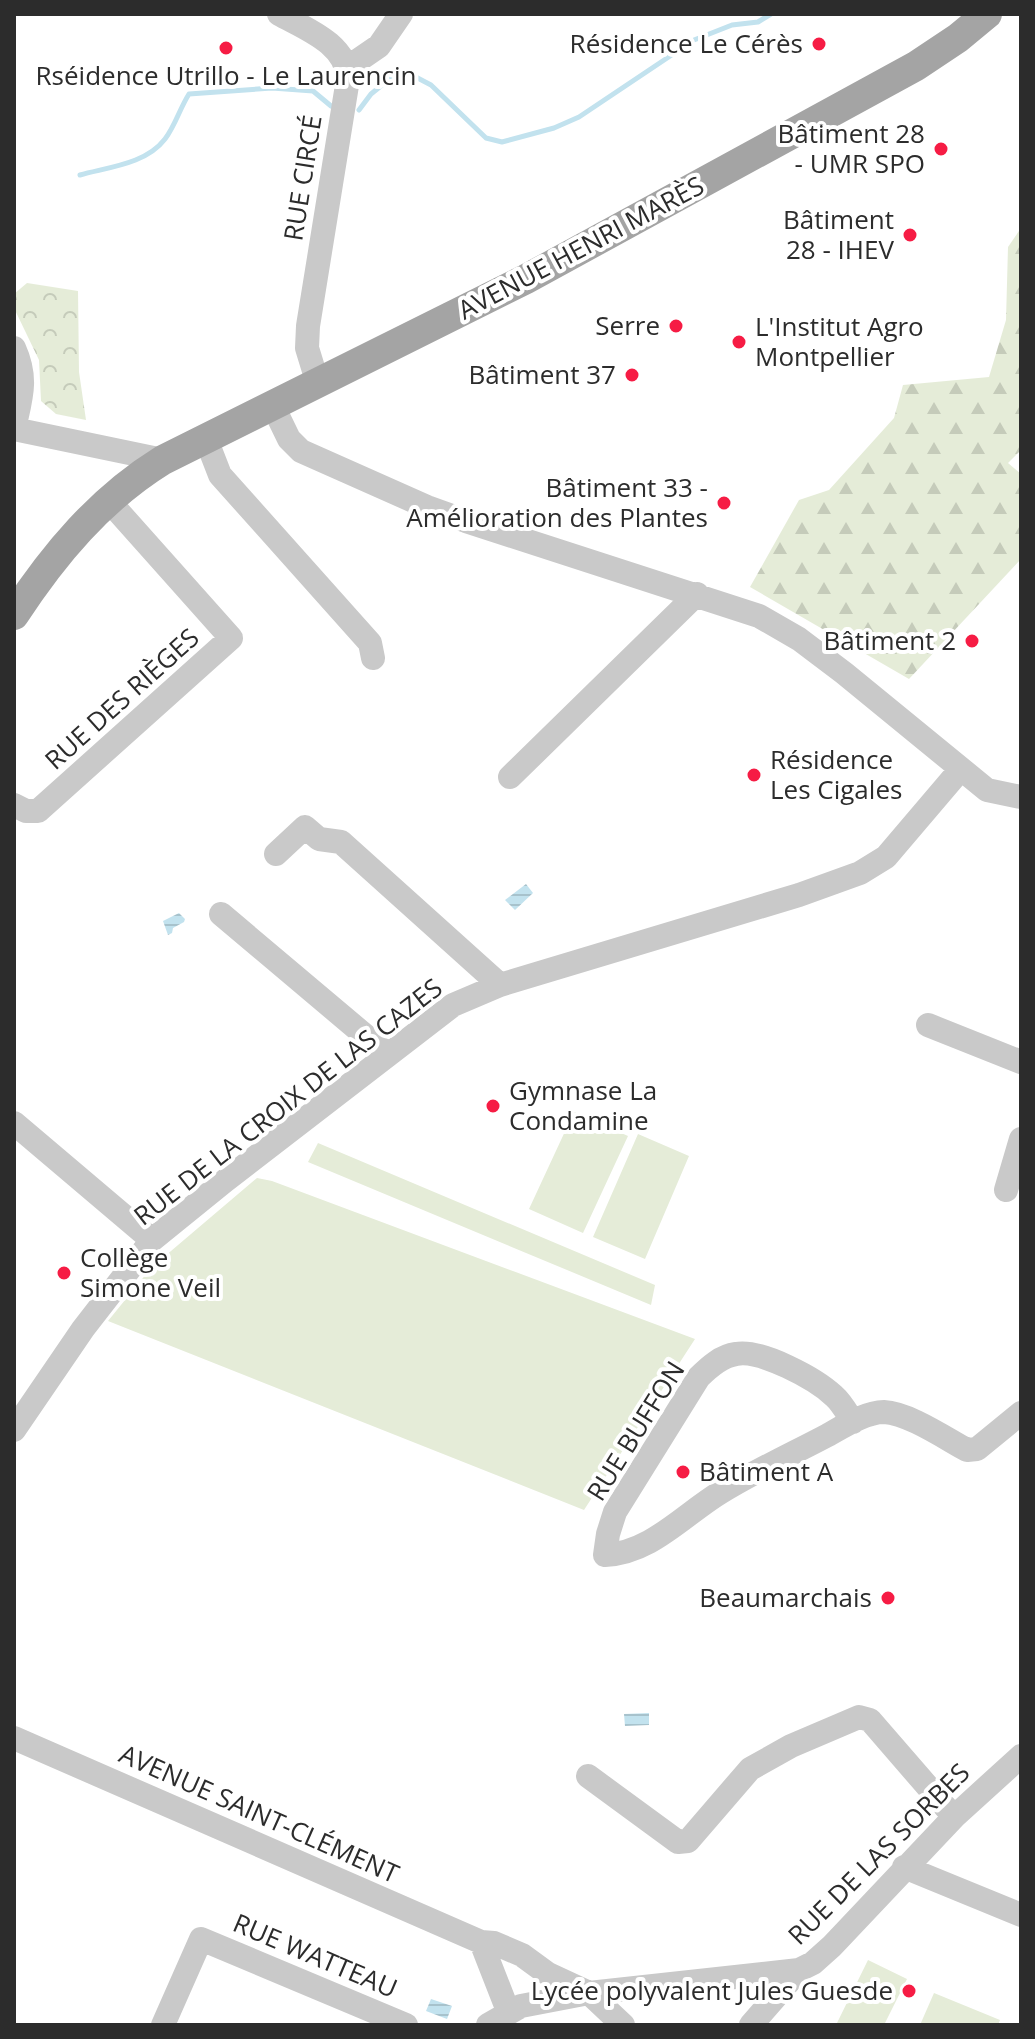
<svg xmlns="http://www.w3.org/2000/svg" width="1035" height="2039" font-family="'Open Sans',sans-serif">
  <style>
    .grass { fill: #e5ecd8 }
    .forest { fill: url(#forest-firs) }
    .park { fill: url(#park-crowns) }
    .water { fill: url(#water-rules) }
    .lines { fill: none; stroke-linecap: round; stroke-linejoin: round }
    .stream { stroke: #c2e2ee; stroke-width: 5 }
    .minor { stroke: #c9c9c9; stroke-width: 24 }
    .major { stroke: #a4a4a4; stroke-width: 30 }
    .poi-dot { fill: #f61c44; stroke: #fff; stroke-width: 3 }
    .labels { text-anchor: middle; stroke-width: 8; stroke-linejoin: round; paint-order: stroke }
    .poi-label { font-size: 26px; fill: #2c2c2c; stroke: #fff; text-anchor: end }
    .street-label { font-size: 26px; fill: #2c2c2c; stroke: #fff }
  </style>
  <defs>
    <pattern id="forest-firs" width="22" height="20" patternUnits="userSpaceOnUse" patternTransform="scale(2)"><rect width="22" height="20" fill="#e5ecd8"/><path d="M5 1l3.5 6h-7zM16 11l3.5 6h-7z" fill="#c5cbba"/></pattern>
    <pattern id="park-crowns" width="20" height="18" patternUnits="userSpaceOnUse" patternTransform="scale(2)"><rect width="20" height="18" fill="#e5ecd8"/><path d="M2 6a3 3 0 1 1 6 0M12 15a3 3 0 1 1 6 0" fill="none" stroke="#c5cbba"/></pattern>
    <pattern id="water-rules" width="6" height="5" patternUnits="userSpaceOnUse" patternTransform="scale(2)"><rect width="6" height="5" fill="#c2e2ee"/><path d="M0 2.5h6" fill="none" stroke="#a7c2cc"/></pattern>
  </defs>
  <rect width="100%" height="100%" fill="#fff"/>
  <path class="grass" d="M574,1112L628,1136L583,1233L529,1209Z
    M638,1134L689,1156L645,1259L593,1237Z
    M318,1143L655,1285L651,1305L308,1162Z
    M257,1178L272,1181L695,1339L584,1510L108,1321L151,1268Z
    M868,1960L907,1979L884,2025H836Z
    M934,1993L1000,2020L998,2025H920Z"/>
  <path class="forest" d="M1021,228V450L1008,463L1021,474V559L909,679L750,587L799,500L829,490L894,418L903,385L989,377L1006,320L1008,247Z"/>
  <path class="park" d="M27,283L78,291L79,372L86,420L56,414L41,401L39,360L14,308V294Z"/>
  <path class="water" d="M526,884L533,893L515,910L505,900Z
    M179,913L185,919L184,922L173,928L172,933L168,935L163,921Z
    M649,1713V1725L625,1726L624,1714Z
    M431,1999L452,2006L447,2019L426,2011Z"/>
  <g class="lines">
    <path class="stream" d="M359,110L371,94L392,77L410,74L431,85L486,138L502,142L554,128L579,117L694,40L732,25L758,22L771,14
      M80,175C109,167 146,164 165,139C175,126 180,108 189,94L272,88L313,91L331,106"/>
    <path class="minor" d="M279,14C306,29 347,44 348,79L308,326L307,348L318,384
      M347,68L379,46L401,14
      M14,348C28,379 21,397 14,429
      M273,406L289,439L301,451L427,507L466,521L759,616L799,639L844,673L987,790L1021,797
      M14,429L163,460
      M206,439L220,475L370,643L373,658
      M510,777L697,594
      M14,805L26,811H38L231,638L108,500
      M276,854L305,827L319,839L341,842L500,985
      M221,914L387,1054
      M928,1025L1021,1062
      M14,1123L152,1240
      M1006,1190L1021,1139
      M853,1422C847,1413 842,1403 834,1396C816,1379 761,1349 736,1354C721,1356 709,1367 699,1377L615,1512L608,1534L605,1555C651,1553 683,1515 721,1492C755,1471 792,1454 828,1435C844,1426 866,1412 884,1412C908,1413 945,1438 967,1450L977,1449L1021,1413
      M14,1430L83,1329L152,1240L226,1180L453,1005L500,985L799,895L860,873L886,857L960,770
      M14,1738L481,1942L494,1943L522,1955L548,1974L589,1993L623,2025
      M588,1776L678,1842L688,1841L750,1769L791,1746L859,1717L870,1720L954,1817
      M904,1867L1021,1915
      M481,1942L508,2011
      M163,2025L201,1939L406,2025
      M488,2025L521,2006L589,1993L799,1970L813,1963L832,1946L954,1817L1021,1756
      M751,2025L799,1970"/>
    <path class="major" d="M14,615C54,554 100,499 163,460L526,279L916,66L958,38L987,14"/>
  </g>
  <g class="poi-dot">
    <circle cx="819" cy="44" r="8"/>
    <circle cx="226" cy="48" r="8"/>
    <circle cx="941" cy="149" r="8"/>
    <circle cx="910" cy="235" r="8"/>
    <circle cx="676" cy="326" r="8"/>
    <circle cx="739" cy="342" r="8"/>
    <circle cx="632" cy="375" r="8"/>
    <circle cx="724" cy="503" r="8"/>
    <circle cx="972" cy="641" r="8"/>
    <circle cx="754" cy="775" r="8"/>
    <circle cx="493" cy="1106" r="8"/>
    <circle cx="64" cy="1273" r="8"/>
    <circle cx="683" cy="1472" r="8"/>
    <circle cx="888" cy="1598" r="8"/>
    <circle cx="909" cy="1991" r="8"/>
  </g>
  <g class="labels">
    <g class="poi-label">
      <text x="803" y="53">Résidence Le Cérès</text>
      <text x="226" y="85" text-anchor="middle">Rséidence Utrillo - Le Laurencin</text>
      <text x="925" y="143">Bâtiment 28<tspan x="925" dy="30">- UMR SPO</tspan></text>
      <text x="894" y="229">Bâtiment<tspan x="894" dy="30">28 - IHEV</tspan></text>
      <text x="660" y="335">Serre</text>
      <text x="755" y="336" text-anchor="start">L'Institut Agro<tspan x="755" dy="30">Montpellier</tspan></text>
      <text x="616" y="384">Bâtiment 37</text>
      <text x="708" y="497">Bâtiment 33 -<tspan x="708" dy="30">Amélioration des Plantes</tspan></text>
      <text x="956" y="650">Bâtiment 2</text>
      <text x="770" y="769" text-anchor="start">Résidence<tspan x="770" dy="30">Les Cigales</tspan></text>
      <text x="509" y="1100" text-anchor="start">Gymnase La<tspan x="509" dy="30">Condamine</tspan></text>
      <text x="80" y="1267" text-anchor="start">Collège<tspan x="80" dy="30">Simone Veil</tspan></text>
      <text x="699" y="1481" text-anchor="start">Bâtiment A</text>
      <text x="872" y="1607">Beaumarchais</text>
      <text x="893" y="2000">Lycée polyvalent Jules Guesde</text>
    </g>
    <g class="street-label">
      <text transform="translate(303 178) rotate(-81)" y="9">RUE CIRCÉ</text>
      <text transform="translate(581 248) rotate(-28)" y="9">AVENUE HENRI MARÈS</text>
      <text transform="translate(122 699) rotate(-42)" y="9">RUE DES RIÈGES</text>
      <text transform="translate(288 1102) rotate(-38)" y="9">RUE DE LA CROIX DE LAS CAZES</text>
      <text transform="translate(636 1431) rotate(-58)" y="9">RUE BUFFON</text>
      <text transform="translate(259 1814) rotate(24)" y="9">AVENUE SAINT-CLÉMENT</text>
      <text transform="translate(879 1854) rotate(-45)" y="9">RUE DE LAS SORBES</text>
      <text transform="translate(315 1956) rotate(23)" y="9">RUE WATTEAU</text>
    </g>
  </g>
  <rect width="1035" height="2039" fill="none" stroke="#2c2c2c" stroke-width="32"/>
</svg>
